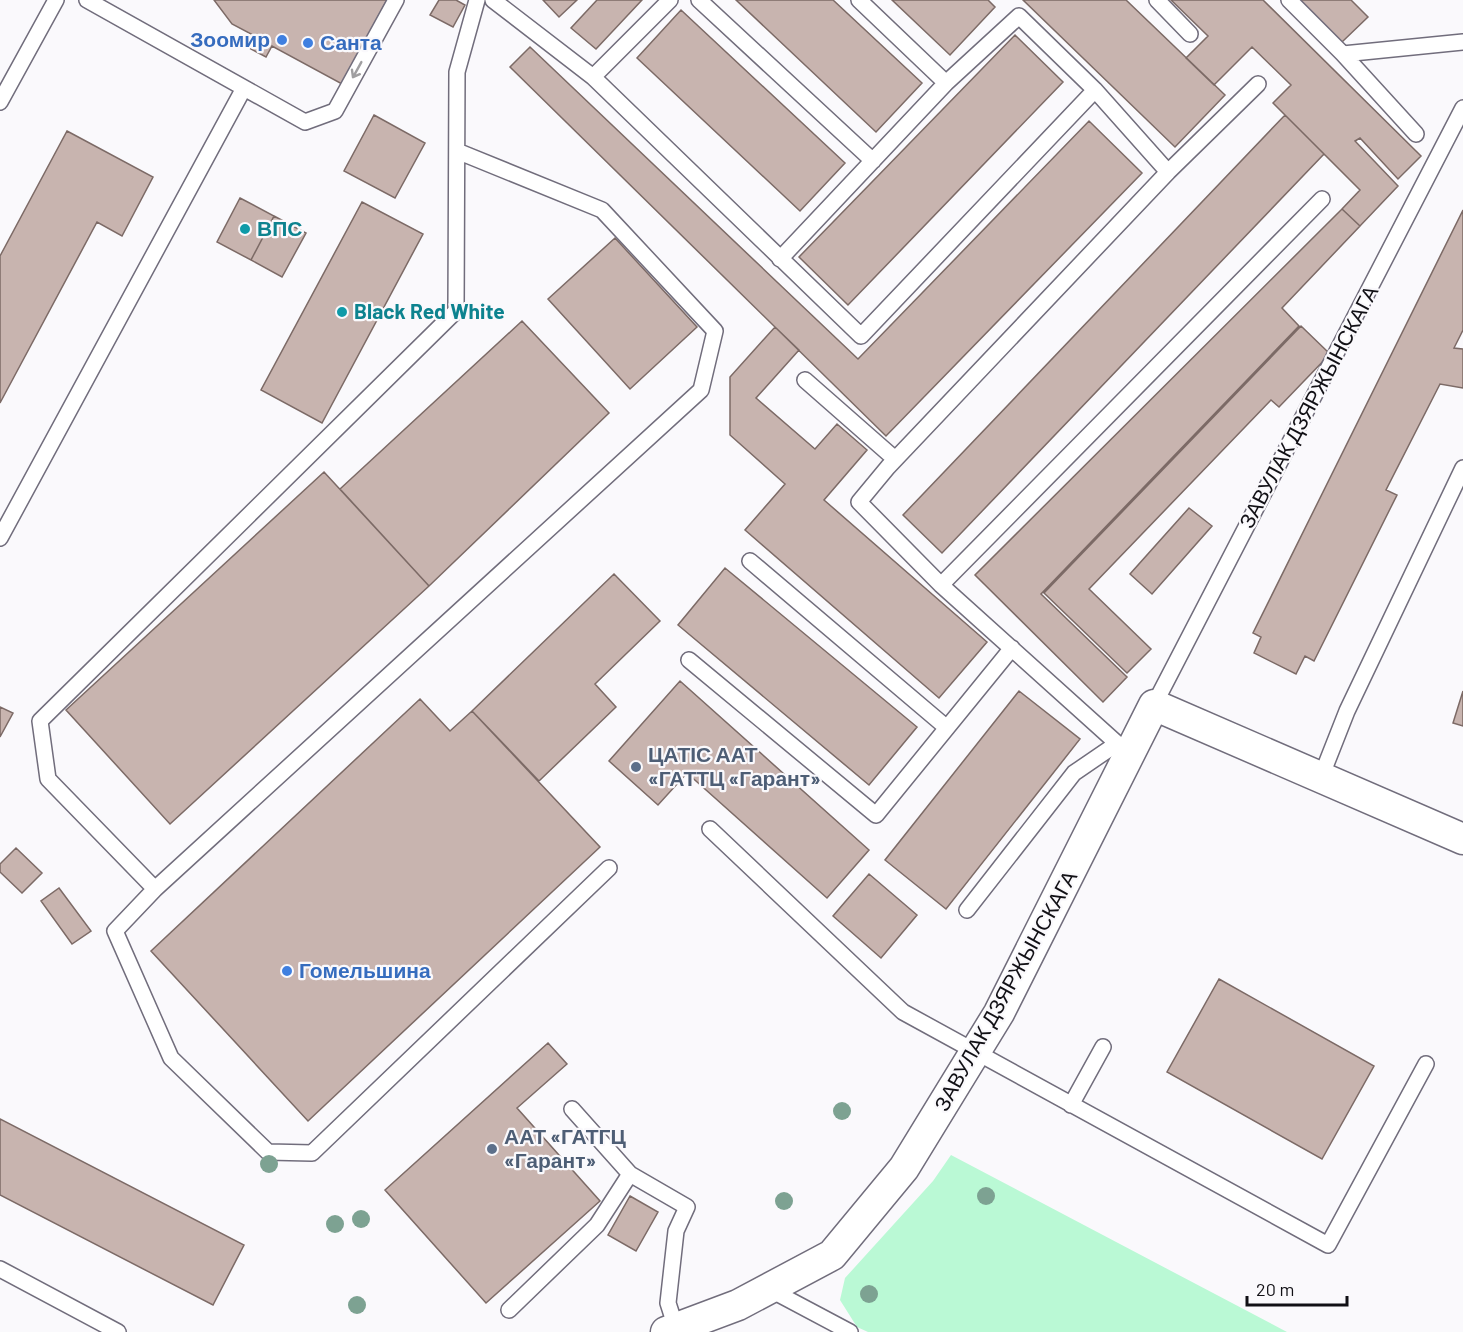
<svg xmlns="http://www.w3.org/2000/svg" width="1463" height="1332" font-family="Barlow,sans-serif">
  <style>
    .green { fill: #baf9d5 }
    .building { fill: #c8b4af; stroke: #7c6a66; stroke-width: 1.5 }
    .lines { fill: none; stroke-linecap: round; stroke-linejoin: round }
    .lane-casing { stroke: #716d7c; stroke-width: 18 }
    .street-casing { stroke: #716d7c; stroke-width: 33 }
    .lane { stroke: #fff; stroke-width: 15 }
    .street { stroke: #fff; stroke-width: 30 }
    .tree { fill: #7da292 }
    .oneway { stroke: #a09fa1 }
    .shop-dot { fill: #3f7fe0; stroke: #faf9fc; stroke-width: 2 }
    .culture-dot { fill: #0f9aa8; stroke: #faf9fc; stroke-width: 2 }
    .service-dot { fill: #5c6f8a; stroke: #faf9fc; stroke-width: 2 }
    .labels { text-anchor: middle; stroke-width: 4.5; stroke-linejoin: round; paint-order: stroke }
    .shop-label { font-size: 21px; font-weight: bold; fill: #366cbe; stroke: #faf9fc; text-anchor: start }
    .culture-label { font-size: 21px; font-weight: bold; fill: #0d838f; stroke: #faf9fc; text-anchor: start }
    .street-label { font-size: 21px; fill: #111015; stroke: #faf9fc }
    .service-label { font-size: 21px; font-weight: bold; fill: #4e5e75; stroke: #faf9fc; text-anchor: start }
  </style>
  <rect width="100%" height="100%" fill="#faf9fc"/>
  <path class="green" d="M951,1155L1287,1332H868L857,1327L840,1300L845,1278L933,1181Z"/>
  <path class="building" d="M214,0H387L342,84L272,46L266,57L249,48L255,36L232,24Z
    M439,0H456L465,5L453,27L430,15Z
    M543,0H577L559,17Z
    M597,0H642L596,49L571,28Z
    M736,0H833L922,83L876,132Z
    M892,0H988L995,7L950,55Z
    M1023,0H1126L1225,95L1175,147Z
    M1171,0H1263L1421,156L1398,179L1360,138L1355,141L1398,186L1360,226L1342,209L1360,190L1273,103L1291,85L1252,47L1214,85L1186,58L1208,36Z
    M1300,0H1351L1368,17L1342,42Z
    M681,10L845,163L800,211L637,58Z
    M1015,35L1063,82L848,305L799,257Z
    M530,47L858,359L1089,121L1142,173L886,436L510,67Z
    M374,115L425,143L395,198L344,171Z
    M1285,115L1324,154L942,553L903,515Z
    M67,131L153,177L122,236L97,222L0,403V256Z
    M240,198L274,216L251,260L217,242Z
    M362,202L423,234L322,423L261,390Z
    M1342,209L1360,226L1282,308L1299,326L1041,594L1127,677L1103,702L975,575Z
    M1463,210V330L1454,348L1463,349V388L1440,384L1386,490L1397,495L1314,661L1305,656L1296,674L1254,653L1261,637L1253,633Z
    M274,216L306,233L282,277L251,260Z
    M615,238L697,327L630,389L548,299Z
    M522,321L609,413L429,586L340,489Z
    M1301,326L1330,354L1279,407L1271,400L1089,589L1151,649L1127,673L1044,593Z
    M775,327L799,350L756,398L815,449L837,424L867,450L824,500L987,642L939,698L745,530L785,484L730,435V377Z
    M324,472L429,586L170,824L66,710Z
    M1189,508L1212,526L1152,594L1130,574Z
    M725,568L917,727L869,785L678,625Z
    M614,574L660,621L595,684L616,707L539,781L472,711Z
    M680,681L869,850L827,898L687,773L658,805L609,761Z
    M1019,691L1080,739L946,909L885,860Z
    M1463,691V726L1453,723Z
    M420,699L450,731L472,711L600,847L308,1121L151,951Z
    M0,707L13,713L0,737Z
    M16,848L42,873L22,893L0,872V864Z
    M869,874L917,915L881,958L833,916Z
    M59,888L91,931L72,944L41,901Z
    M1219,979L1374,1066L1322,1159L1167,1072Z
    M548,1043L567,1064L517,1108L600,1201L486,1303L385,1190Z
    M0,1119L244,1245L213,1305L0,1195Z
    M630,1196L658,1212L636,1251L608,1235Z"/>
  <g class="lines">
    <defs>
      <path id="lane" d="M87,0L305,122L335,111L396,0
        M493,0L593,77L861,336L1095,90L1168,172L888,467L859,502L941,585L1130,755
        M699,0L873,161
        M859,0L946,83
        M1157,0L1190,34
        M1289,0L1343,54L1463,42
        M1343,54L1416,134
        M593,77L670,0
        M0,102L56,0
        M457,151L602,210L715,331L701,390L155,889L48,779L40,721L456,311L457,72L477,0
        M1168,172L1258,84
        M780,259L946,83L1019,16L1095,90
        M805,380L895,459
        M0,538L244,88
        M750,561L947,728
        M941,585L1322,199
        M689,660L876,815L1012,648
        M1154,705L1463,108
        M1321,777L1347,711L1463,468
        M710,829L903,1012L1328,1245L1426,1064
        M155,889L115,931L171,1058L268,1152L312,1153L609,868
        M967,910L1074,773L1115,745
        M1071,1105L1103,1047
        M572,1109L630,1174L687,1207L676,1231L668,1303L676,1328
        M0,1269L118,1332
        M769,1289L850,1332
        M509,1310L597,1225L630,1174"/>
      <path id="street" d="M666,1332L738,1305L832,1255L904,1168L999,1013L1154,705L1463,839"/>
    </defs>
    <use href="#lane" class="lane-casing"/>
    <use href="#street" class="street-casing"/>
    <use href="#lane" class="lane"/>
    <use href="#street" class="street"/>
  </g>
  <g class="tree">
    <circle cx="842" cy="1111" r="9"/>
    <circle cx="269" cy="1164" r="9"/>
    <circle cx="986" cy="1196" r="9"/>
    <circle cx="784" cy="1201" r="9"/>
    <circle cx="361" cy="1219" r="9"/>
    <circle cx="335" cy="1224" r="9"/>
    <circle cx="869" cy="1294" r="9"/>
    <circle cx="357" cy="1305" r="9"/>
  </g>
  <defs><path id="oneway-shaft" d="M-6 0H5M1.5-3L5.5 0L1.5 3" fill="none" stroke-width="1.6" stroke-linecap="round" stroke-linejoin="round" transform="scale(1.5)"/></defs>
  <use class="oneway" href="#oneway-shaft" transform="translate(357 70) rotate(119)"/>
  <g class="shop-dot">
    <circle cx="282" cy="40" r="6"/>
    <circle cx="308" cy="43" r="6"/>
    <circle cx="287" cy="971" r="6"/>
  </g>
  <g class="culture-dot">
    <circle cx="245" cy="229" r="6"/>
    <circle cx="342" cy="312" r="6"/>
  </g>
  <g class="service-dot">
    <circle cx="636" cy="767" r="6"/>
    <circle cx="492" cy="1149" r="6"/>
  </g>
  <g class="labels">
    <g class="shop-label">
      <text x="270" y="47" text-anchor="end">Зоомир</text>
      <text x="320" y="50">Санта</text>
      <text x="299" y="978">Гомельшина</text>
    </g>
    <g class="culture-label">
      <text x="257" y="236">ВПС</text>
      <text x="354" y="319">Black Red White</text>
    </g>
    <g class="street-label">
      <text transform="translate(1309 407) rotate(-62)" y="7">ЗАВУЛАК ДЗЯРЖЫНСКАГА</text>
      <text transform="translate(1006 991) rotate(-61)" y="7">ЗАВУЛАК ДЗЯРЖЫНСКАГА</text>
    </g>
    <g class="service-label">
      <text x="648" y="762">ЦАТІС ААТ<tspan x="648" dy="24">«ГАТТЦ «Гарант»</tspan></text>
      <text x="504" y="1144">ААТ «ГАТГЦ<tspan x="504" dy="24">«Гарант»</tspan></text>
    </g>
  </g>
  <path d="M1247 1296v9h100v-9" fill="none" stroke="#111015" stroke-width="3"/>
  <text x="1256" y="1296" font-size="18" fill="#111015" stroke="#faf9fc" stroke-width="4.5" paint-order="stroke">20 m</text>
</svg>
